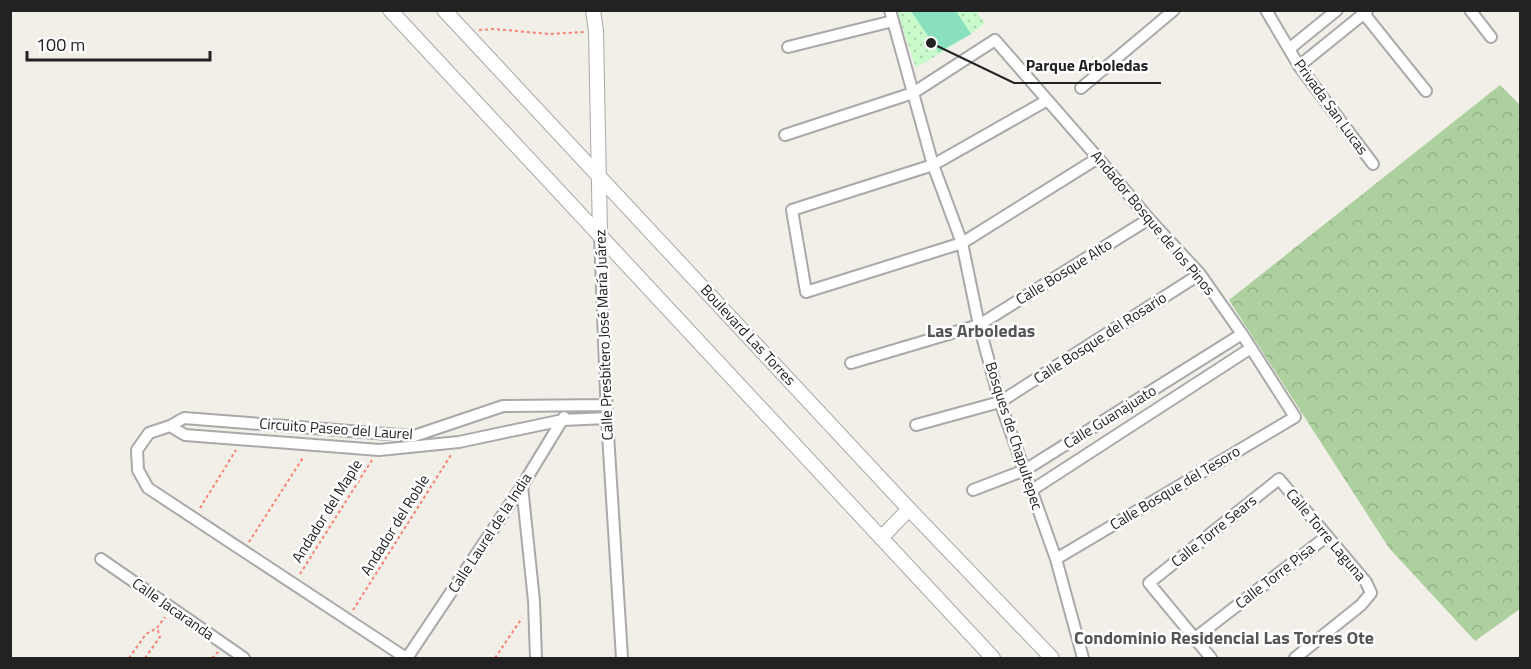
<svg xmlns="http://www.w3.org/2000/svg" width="1531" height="669" font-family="'Titillium Web',sans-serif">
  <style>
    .forest { fill: url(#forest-crowns) }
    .park { fill: url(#park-dots) }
    .pitch { fill: #88e0be }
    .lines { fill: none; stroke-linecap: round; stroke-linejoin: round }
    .minor-casing { stroke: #a9a9a9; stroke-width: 14 }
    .tertiary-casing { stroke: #a9a9a9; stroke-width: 16 }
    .path { stroke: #fa8072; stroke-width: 2; stroke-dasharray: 3 3; stroke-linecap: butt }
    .minor { stroke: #fff; stroke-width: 10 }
    .tertiary { stroke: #fff; stroke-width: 14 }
    .labels { text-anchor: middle; stroke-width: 5; stroke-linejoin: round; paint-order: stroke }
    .street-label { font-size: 15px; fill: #222; stroke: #fff }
    .quarter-label { font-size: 18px; font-weight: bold; fill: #555; stroke: #fff }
    .leader { fill: none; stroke: #222; stroke-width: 2 }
    .callout-dot { fill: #222; stroke: #fff; stroke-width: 2 }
    .callout-label { font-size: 16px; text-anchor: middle; font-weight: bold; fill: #222; stroke: #fff; stroke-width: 5; stroke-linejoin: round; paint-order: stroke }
  </style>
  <defs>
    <pattern id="forest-crowns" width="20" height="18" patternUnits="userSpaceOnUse" patternTransform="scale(1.5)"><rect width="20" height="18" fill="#add19e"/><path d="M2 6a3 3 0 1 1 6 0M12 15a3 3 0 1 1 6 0" fill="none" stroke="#95b388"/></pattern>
    <pattern id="park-dots" width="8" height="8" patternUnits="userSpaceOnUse" patternTransform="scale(1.5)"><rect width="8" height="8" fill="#c8facc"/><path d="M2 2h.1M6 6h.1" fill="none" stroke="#acd6af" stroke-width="1.8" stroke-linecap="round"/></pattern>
  </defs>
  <rect width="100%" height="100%" fill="#f2efe9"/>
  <path class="forest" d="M1500,85L1520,105V609L1475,641L1389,548L1229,300Z"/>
  <path class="park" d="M897,11H976L985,23L971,34L916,68Z"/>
  <path class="pitch" d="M911,11H956L971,34L939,52Z"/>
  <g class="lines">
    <defs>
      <path id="minor" d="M890,10L933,165L962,243L979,325L1000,402L1056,559L1083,658
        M1266,10L1299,66L1373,164
        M1361,10L1426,91
        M1470,10L1491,37
        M788,47L893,21
        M1289,49L1337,10
        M1299,66L1367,11
        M1081,88L1174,10
        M1046,101L933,165L792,210L806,292L962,243L1098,158
        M785,135L913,93L995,40L1098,158L1149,219L1200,274L1242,334L1295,417L1056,559
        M600,235L607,418L622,658
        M851,363L979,325L1149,219
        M916,425L1000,402L1200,274
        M170,426L185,435L379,450L459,442L563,420L607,418
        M522,486L534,601L536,658
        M973,490L1025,470L1242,334
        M1032,490L1251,348
        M101,559L244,658
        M1195,638L1326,537
        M406,658L148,488L138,470L137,450L149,433L170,426L184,418L414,436L503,406L607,405
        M407,658L522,486L564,417
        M1211,658L1149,583L1279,479L1366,582L1371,593L1361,605L1295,658"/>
      <path id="tertiary" d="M390,10L993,658
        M444,10L909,509L1052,658
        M593,10L596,31L600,235
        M881,538L909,509"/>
    </defs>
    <use href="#minor" class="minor-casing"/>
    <use href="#tertiary" class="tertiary-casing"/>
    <path class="path" d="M479,30L495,29L549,34L584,32
      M200,508L236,450
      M249,542L304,456
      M300,574L372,460
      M353,610L451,455
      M129,658L146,634L157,628L165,617
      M145,658L160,637L157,628
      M212,658L218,652
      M495,658L522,618"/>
    <use href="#minor" class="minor"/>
    <use href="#tertiary" class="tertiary"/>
  </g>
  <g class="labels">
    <g class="street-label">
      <text transform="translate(1331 107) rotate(54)" y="5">Privada San Lucas</text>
      <text transform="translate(1153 223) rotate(50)" y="5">Andador Bosque de los Pinos</text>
      <text transform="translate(1064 272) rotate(-32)" y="5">Calle Bosque Alto</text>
      <text transform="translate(604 335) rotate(-92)" y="5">Calle Presbítero José María Juárez</text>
      <text transform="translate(748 335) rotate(47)" y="5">Boulevard Las Torres</text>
      <text transform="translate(1100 338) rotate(-33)" y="5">Calle Bosque del Rosario</text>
      <text transform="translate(1110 417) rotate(-32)" y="5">Calle Guanajuato</text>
      <text transform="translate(336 429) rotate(4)" y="5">Circuito Paseo del Laurel</text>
      <text transform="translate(1014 436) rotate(72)" y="5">Bosques de Chapultepec</text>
      <text transform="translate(1175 488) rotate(-31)" y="5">Calle Bosque del Tesoro</text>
      <text transform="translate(327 511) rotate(-58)" y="5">Andador del Maple</text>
      <text transform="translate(395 525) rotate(-58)" y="5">Andador del Roble</text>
      <text transform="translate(1214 531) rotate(-39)" y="5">Calle Torre Sears</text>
      <text transform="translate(490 533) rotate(-57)" y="5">Calle Laurel de la India</text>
      <text transform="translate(1326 535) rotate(50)" y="5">Calle Torre Laguna</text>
      <text transform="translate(1275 576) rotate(-38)" y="5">Calle Torre Pisa</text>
      <text transform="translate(173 609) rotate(35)" y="5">Calle Jacaranda</text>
    </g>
    <g class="quarter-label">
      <text x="981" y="337">Las Arboledas</text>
      <text x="1224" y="644">Condominio Residencial Las Torres Ote</text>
    </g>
  </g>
  <path class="leader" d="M931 43L1014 83H1161"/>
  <circle class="callout-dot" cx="931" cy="43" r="6"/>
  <g class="callout-label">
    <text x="1087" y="71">Parque Arboledas</text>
  </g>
  <rect width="1531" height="669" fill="none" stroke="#222222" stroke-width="24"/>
  <path d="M27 51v9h183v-9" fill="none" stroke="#222222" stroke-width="3"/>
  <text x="36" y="51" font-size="18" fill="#222222" stroke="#ffffff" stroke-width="4.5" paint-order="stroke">100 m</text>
</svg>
